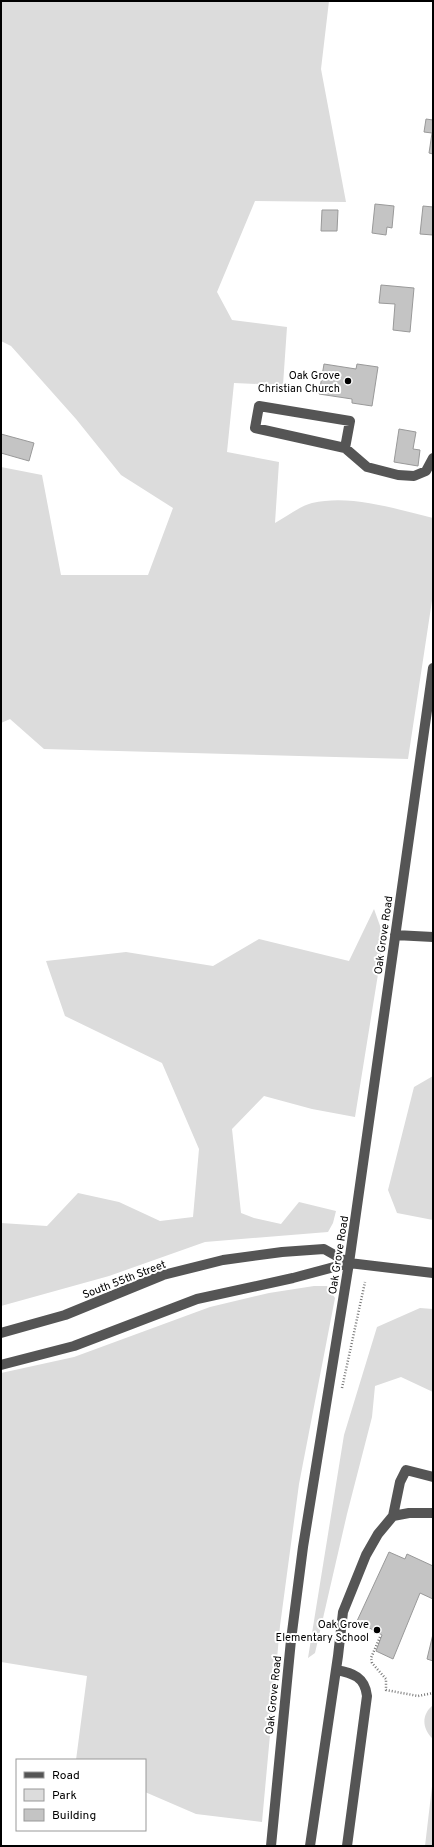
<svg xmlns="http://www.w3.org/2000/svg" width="434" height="1847" font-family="Overpass,sans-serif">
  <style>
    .green { fill: #dcdcdc }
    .building { fill: #c4c4c4; stroke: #999 }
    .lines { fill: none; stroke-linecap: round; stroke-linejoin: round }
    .path { stroke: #777; stroke-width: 2.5; stroke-dasharray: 1 2; stroke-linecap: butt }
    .minor { stroke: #555; stroke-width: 10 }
    .poi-dot { fill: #000; stroke: #fff; stroke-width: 1.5 }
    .labels { text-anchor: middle; stroke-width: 4; stroke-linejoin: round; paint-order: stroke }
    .poi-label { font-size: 11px; fill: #000; stroke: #fff; text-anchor: end }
    .street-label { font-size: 11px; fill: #000; stroke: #fff }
  </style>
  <rect width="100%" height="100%" fill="#fff"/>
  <path class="green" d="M1,1H329L321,69L346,202L255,201L217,292L232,320L287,327L283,385L234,383L227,452L279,462L275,523C286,517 300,506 312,503C351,494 395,509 433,518V594L408,759L44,749L10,719L1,723V467L42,475L61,575H148L173,508L121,475L76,419L11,346L1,341Z
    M374,909L384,937L355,1117L312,1109L264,1096L232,1129L241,1213L254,1218L281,1224L299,1202L336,1211L333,1223L328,1232L205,1242L109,1276L1,1306V1223L47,1226L78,1193L119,1202L160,1221L193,1217L199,1149L162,1063L65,1016L46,961L126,952L213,966L259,939L349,961Z
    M433,1076V1220L397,1213L388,1190L414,1087Z
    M314,1286H327L335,1298L299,1484L280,1626L262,1822L196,1814L145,1792V1760H76L87,1676L1,1662V1373L74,1357L210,1307L269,1293Z
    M420,1308L433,1309V1392L401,1377L375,1386L372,1417L347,1514L315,1653L308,1658L344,1435L377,1327Z
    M433,1705V1739C422,1729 421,1715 433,1705Z
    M433,1778V1846H425Z"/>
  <path class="building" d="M426,119L433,120V154L429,153L432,133L424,132Z
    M375,204L394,206L392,228L387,227L386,235L372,233Z
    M423,206L433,207V235L420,234Z
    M322,210H338L337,231H321Z
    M381,285L414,288L410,332L393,330L395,304L379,303Z
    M324,364L356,369L357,364L378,367L372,406L352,403V399L319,394Z
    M399,429L416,432L413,449L420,450L418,466L394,462Z
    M1,434L34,443L29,461L1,453Z
    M389,1552L405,1559L407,1554L433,1566V1599L420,1593L393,1659L376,1651L382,1635L357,1621Z
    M433,1634V1661L427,1659Z"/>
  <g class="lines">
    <path class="path" d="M342,1388L365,1282
      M380,1637L371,1658L372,1663L386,1679V1690L418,1696L433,1693"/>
    <path class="minor" d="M345,448L350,421L259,406L255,428L345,448L367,467L398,475L414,476L426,471L433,458
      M395,935L433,937
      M1,1333L65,1315L163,1275L223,1260L282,1252L324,1249L349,1263L433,1273
      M1,1365L74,1346L197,1299L293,1278L349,1263
      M433,1477L406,1470L400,1482L393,1516L409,1513H433
      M336,1670C353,1673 365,1677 367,1696L347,1846
      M271,1846L291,1640L303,1547L349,1263L433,668
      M310,1846L338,1656L343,1612L366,1555L378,1534L393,1516"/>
  </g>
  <g class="poi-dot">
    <circle cx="348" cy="381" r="4"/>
    <circle cx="377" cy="1630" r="4"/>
  </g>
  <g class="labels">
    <g class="poi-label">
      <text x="340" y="379">Oak Grove<tspan x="340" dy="13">Christian Church</tspan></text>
      <text x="369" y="1628">Oak Grove<tspan x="369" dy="13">Elementary School</tspan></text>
    </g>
    <g class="street-label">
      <text transform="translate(383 935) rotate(-82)" y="4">Oak Grove Road</text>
      <text transform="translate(338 1255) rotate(-81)" y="4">Oak Grove Road</text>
      <text transform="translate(124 1279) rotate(-21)" y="4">South 55th Street</text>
      <text transform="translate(273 1695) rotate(-84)" y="4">Oak Grove Road</text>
    </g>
  </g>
  <rect width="434" height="1847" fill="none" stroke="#000000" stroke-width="4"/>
  <rect x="16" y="1759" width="130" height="72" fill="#ffffff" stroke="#999999"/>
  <rect x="24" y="1772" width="20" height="6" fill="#555555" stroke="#999999"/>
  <text x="52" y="1779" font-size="12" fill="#000000">Road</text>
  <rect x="24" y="1789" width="20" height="12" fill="#dcdcdc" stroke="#999999"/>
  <text x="52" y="1799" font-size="12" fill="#000000">Park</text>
  <rect x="24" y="1809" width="20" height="12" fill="#c4c4c4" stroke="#999999"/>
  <text x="52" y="1819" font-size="12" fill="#000000">Building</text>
</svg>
